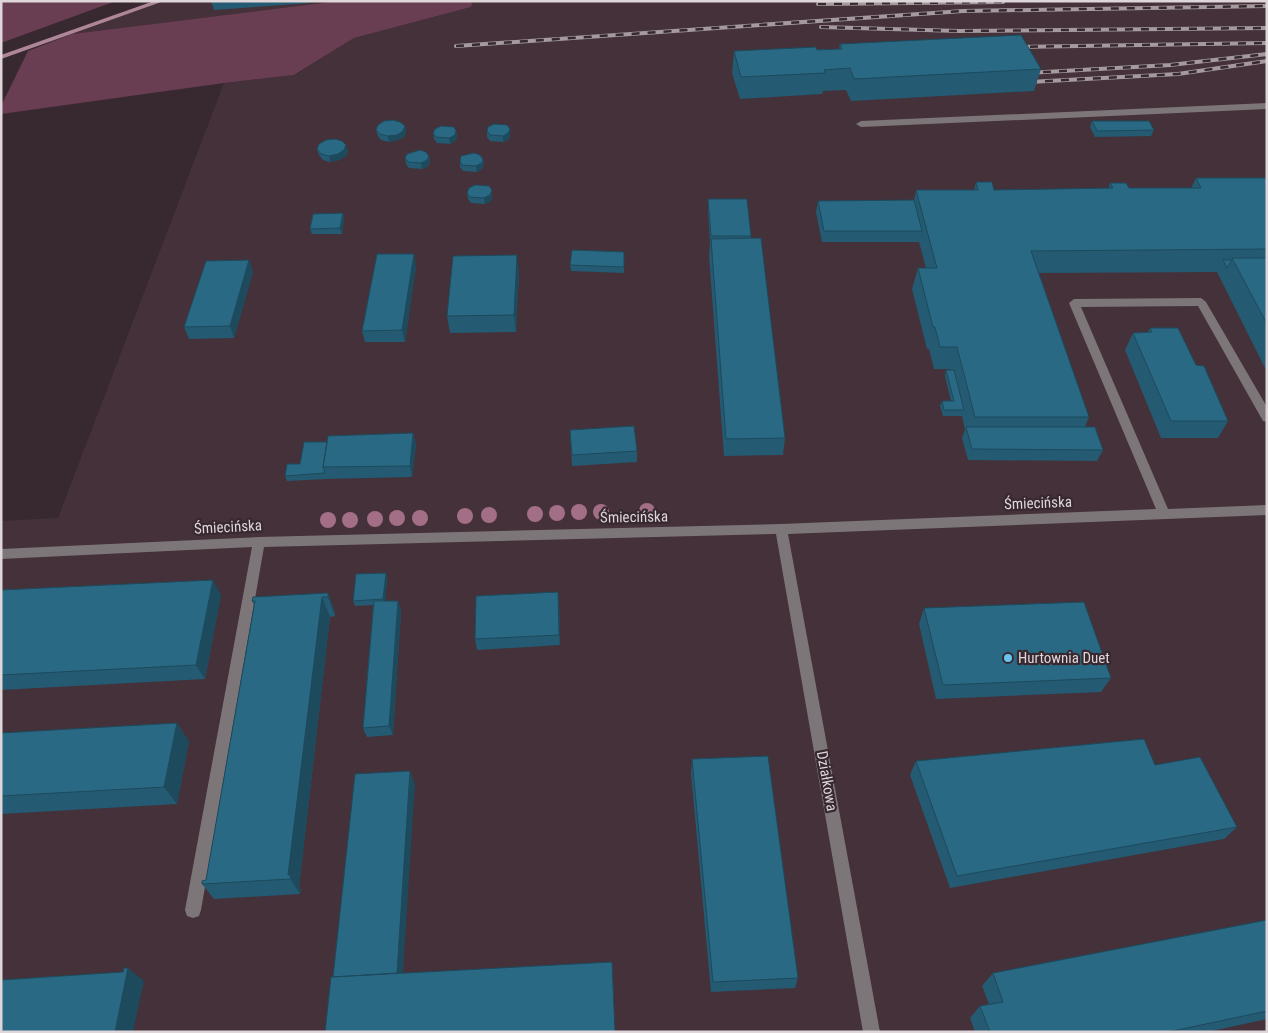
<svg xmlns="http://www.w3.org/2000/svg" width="1268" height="1033" font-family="'Roboto Condensed',sans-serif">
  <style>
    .built { fill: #45313a }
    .green { fill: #693d52 }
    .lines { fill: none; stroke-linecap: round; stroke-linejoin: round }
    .stream { fill: #af8698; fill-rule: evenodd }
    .minor { fill: #7d7679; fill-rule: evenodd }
    .rail-casing { stroke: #a59b9f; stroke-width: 4 }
    .rail { stroke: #37292f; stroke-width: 2.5; stroke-dasharray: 8; stroke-linecap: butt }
    .tree { fill: #a36f86 }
    .wall { fill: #245a72 }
    .shaded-wall { fill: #1d4a5c }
    .building { fill: #2a6984; stroke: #1d4a5c }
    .poi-dot { fill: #66c4ef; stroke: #37292f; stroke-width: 2 }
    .labels { text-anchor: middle; stroke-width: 4.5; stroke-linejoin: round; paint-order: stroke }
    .street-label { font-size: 15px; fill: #dfd6da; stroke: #37292f }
    .poi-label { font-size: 15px; fill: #dfd6da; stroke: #37292f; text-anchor: start }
  </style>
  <rect width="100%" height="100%" fill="#37292f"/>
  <path class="built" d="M163,1H338L72,34Z
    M473,1H1267V1032H1V521L58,518L224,83L295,75L354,38L471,7Z"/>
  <path class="green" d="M1,1H116L1,43Z
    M338,1H473L471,7L354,38L294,75L224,83L1,114V106L28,51L72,34Z"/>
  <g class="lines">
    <path class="stream" d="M154,1H164L1,59V55Z"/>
    <path class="minor" d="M1267,103V109L861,127L856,124L861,121Z
      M1201,298L1206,302L1267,407V422L1263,421L1198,306L1081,307L1168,509L1267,505V515L788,534L880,1032H863L776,534L264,547L201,910L199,916L193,918L187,916L185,910L252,547L1,559V549L259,537L781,524L1156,509L1069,303L1074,299Z"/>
    <defs>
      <path id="rail" d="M818,4L1003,2
        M821,27L959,31L1267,28
        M456,46L963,11L1267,6
        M1014,47L1267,43
        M1027,73L1170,65L1267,54
        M1029,82L1178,74L1267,61"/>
    </defs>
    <use href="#rail" class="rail-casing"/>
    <use href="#rail" class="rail"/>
  </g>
  <g class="tree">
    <circle cx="647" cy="511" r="8"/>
    <circle cx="579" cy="512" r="8"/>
    <circle cx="601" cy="512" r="8"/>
    <circle cx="557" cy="513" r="8"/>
    <circle cx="535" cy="514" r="8"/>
    <circle cx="489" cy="515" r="8"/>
    <circle cx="465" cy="516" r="8"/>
    <circle cx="397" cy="518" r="8"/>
    <circle cx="420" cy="518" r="8"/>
    <circle cx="375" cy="519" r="8"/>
    <circle cx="328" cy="520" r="8"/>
    <circle cx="350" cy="520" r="8"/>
  </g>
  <path class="wall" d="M211,1H310V3L214,10Z
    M840,44L1041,69L1034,91L851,101L846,90L823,91L822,94L740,99L732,73L734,51L839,49Z
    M1092,121L1154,130L1151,136L1095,137L1090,127Z
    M405,126L406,132L404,137L398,140L389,142L381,140L378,136L376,130Z
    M510,129V135L509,139L503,142L490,141L487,137V131Z
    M456,131L457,137L455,141L450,144L437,143L434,139L433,133Z
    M317,149L348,151L346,156L339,160L330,162L323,160L319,155Z
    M429,156L430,162L428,166L422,169L409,168L406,164L405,158Z
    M483,159L484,164L482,169L477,172L463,171L460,167V161Z
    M1196,178H1267V372L1217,272L1039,273L1089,417L1085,427L1103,450L1097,461L968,460L962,438L965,430L962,416H943L940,406L942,401H951L945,376L946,370H951L950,369H934L929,349H927L912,289L918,268H926L919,242H822L816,212L818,201L914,200L916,190H974L976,182L994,190L1108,189L1110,183L1129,188H1191Z
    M492,190V196L491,201L485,204L471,203L468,199L467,193Z
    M708,199L751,236V238L785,438L783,455L724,456L709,256L710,244L708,211Z
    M343,213L344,219L342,234H312L310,229Z
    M624,252V273L571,271L570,265Z
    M249,260L253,272L234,338L189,339L184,327Z
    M416,266L405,342H365L362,331Z
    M519,272L516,332L450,333L447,316Z
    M1150,328L1196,365L1228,421L1218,438H1161L1125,350L1133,333L1148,332Z
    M570,430L637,451V462L572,466Z
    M413,433L416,445L412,477L327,479L287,481L285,476L327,442Z
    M386,573L387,579L385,601L401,611L393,735L367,737L363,728L373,605L355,606L353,601Z
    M1,590L221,595L205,679L1,690Z
    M328,593L335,613V616L330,617L299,887L301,890L300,894L214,899L202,884L206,880L254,605L252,601Z
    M559,603L560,645L477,650L475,639Z
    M924,608L1111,678L1101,692L936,699L919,624Z
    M1,733L189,741L177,804L1,814Z
    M692,759L798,978L795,988L711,992L691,773Z
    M916,761L1155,765L1237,827L1224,839L950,888L910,775Z
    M1267,920V1019L1207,1032H975L970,1018L980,1006L989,1004L982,986L993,973Z"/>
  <path class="shaded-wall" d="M405,126L406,132L404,137L398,140L389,142L388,136Z
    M510,129V135L509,139L503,142V136Z
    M456,131L457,137L455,141L450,144L449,138Z
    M346,145L348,151L346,156L339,160L330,162L329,156Z
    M429,156L430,162L428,166L422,169L421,163Z
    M483,159L484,164L482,169L477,172L476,166Z
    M492,190V196L491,201L485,204L484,198Z
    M343,213L344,219L342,234L340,228Z
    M414,254L416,266L405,342L402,330Z
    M517,255L519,272L516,332L514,315Z
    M249,260L253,272L234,338L230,326Z
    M413,433L416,445L412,477L410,466Z
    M386,573L387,579L385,605L383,599Z
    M213,580L221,595L205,679L196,665Z
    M558,592L559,603L560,645L559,635Z
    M328,593L335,613V616L328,597Z
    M322,597L330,617L299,887L301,890L300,894L288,875Z
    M398,601L401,611L393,735L389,726Z
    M177,723L189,741L177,804L164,787Z
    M410,771L415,784L402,987L397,977Z
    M128,968L144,981L133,1032H115Z"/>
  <path class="building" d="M1021,35L1041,69L854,79L850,68L824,70L825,73L741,77L734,51L816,47L817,50L842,49L840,44Z
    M393,120L400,122L405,126L403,131L397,135L388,136L380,134L376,130L378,125L384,121Z
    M1092,121H1149L1154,130L1097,131Z
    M494,124L507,125L510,129L508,133L503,136L490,135L487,131L488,127Z
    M441,126L454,127L456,131L455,135L449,138L436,137L433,133L435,129Z
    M335,139L342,141L346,145L344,150L338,154L329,156L321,154L317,149L319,144L326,140Z
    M420,150L426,152L429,156L427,160L421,163L408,162L405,158L407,154Z
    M474,153L480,155L483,159L482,163L476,166L462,165L460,161L461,156Z
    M1196,178H1267V249L1031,251L1089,417H975L957,347H940L935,327H933L918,268H937L916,190H978L976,182H992L994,190L1113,188L1110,183H1126L1129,188H1201Z
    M475,185L489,186L492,190L490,195L484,198L470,197L467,193L469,188Z
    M708,199H747L751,236H711Z
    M914,200L922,231H824L818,201Z
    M343,213L340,228L310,229L313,214Z
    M761,238L785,438L726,439L711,239Z
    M572,250L624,252V267L570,265Z
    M377,254H414L402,330L362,331Z
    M517,255L514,315L447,316L453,256Z
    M1232,258H1267V324Z
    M249,260L230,326L184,327L206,261Z
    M1223,260H1232L1227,268Z
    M1150,328H1178L1196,365L1204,366L1228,421H1171L1133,333L1152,332Z
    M946,370H954L964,410H944L942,401H954Z
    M634,426L637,451L572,455L570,430Z
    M966,427H1095L1103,450L972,449Z
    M413,433L410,466L323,467L328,436Z
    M304,442H327L323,467L325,473L285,476L287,464H300Z
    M386,573L383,599L353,601L356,574Z
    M213,580L196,665L1,675V590Z
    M558,592L559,635L475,639L476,596Z
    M328,593V597H322L288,875H291L290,879L202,884V881L206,880L255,601H252L253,597Z
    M374,601H398L389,726L363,728Z
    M1084,602L1111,678L943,685L924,608Z
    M177,723L164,787L1,796V733Z
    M1144,739L1155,765L1200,757L1237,827L957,876L916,761Z
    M768,756L798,978L713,982L692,759Z
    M410,771L397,973L333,977L355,774Z
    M1267,920V1011L1168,1032H990L980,1006L1003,1002L993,973Z
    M612,962L615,1032H325L331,977Z
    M124,968H128L115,1032H1V980L123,972Z"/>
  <circle class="poi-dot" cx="1008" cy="658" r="5"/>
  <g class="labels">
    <g class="street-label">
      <text transform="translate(1038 503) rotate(-2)" y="5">Śmiecińska</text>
      <text transform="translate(634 517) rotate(-1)" y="5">Śmiecińska</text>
      <text transform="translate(228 527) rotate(-3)" y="5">Śmiecińska</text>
      <text transform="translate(827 781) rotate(80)" y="5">Działkowa</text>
    </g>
    <g class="poi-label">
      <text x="1018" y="663">Hurtownia Duet</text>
    </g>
  </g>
  <rect width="1268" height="1033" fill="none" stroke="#dfd6da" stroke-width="5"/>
</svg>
